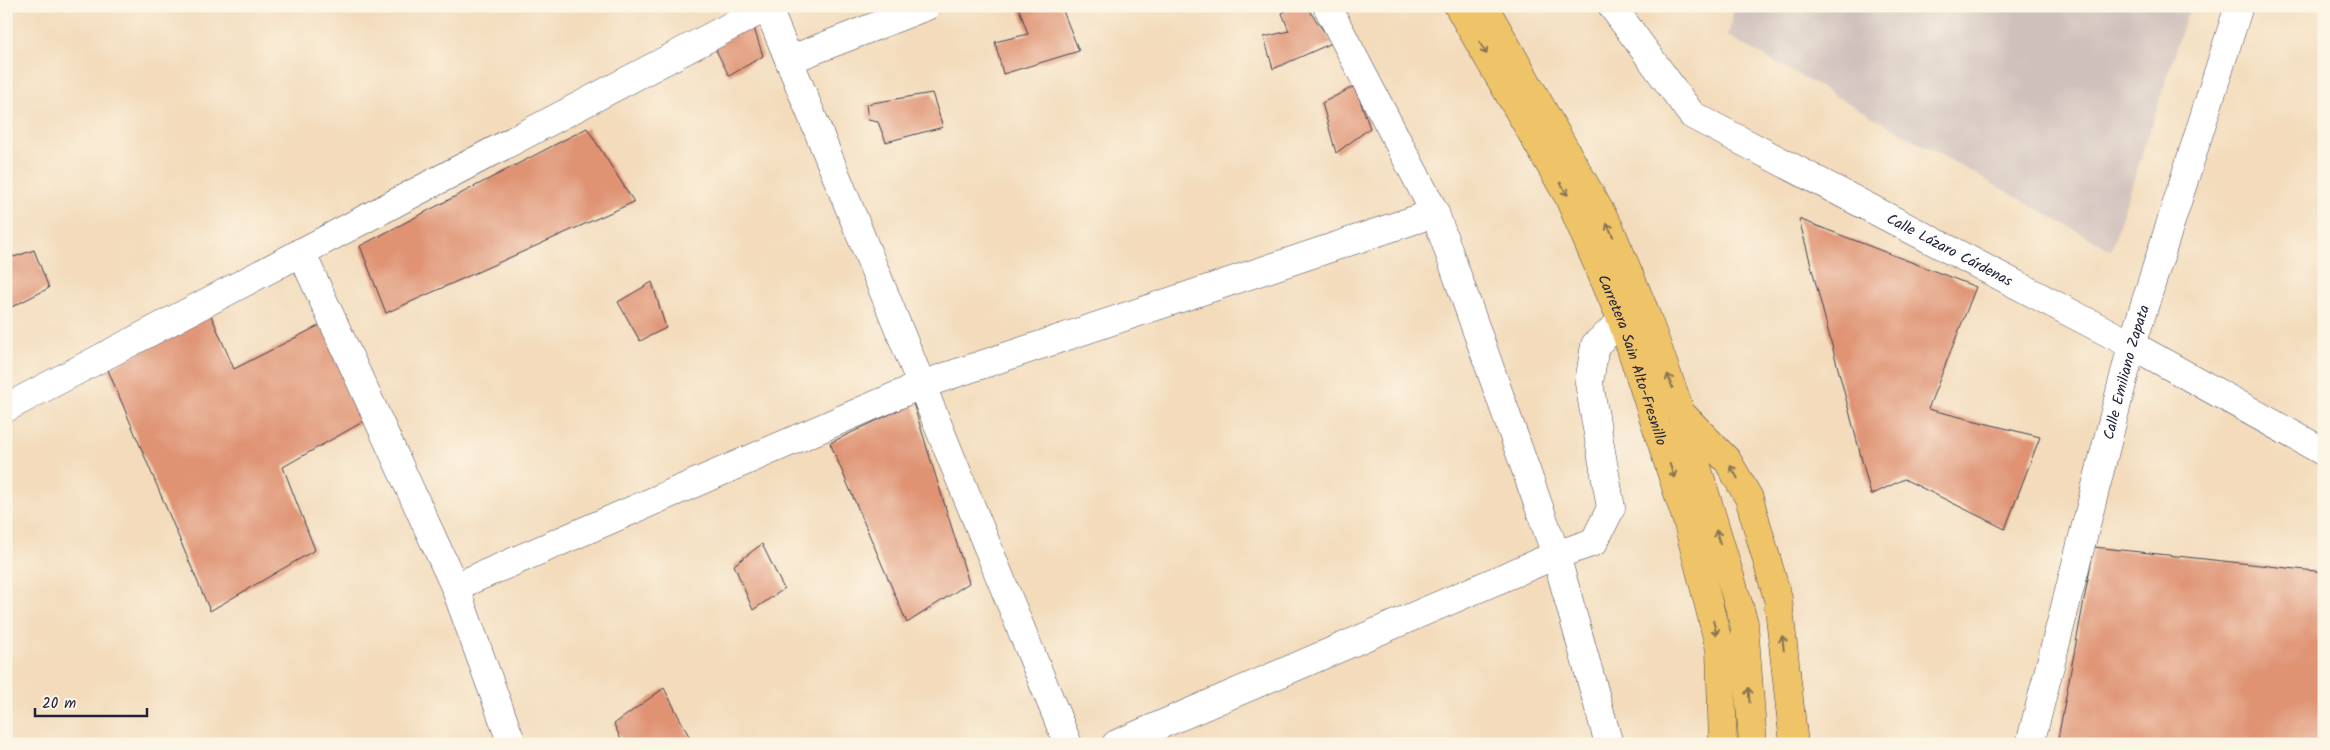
<svg xmlns="http://www.w3.org/2000/svg" width="2330" height="750" font-family="Kalam,sans-serif">
  <style>
    .industrial { fill: #cfc0bb }
    .building { fill: #df9373 }
    .lines { fill: none; stroke-linecap: round; stroke-linejoin: round }
    .minor-casing { stroke: #413e4e; stroke-width: 29 }
    .major-casing { stroke: #413e4e; stroke-width: 29 }
    .minor { stroke: #fff; stroke-width: 28 }
    .major { stroke: #efc469; stroke-width: 28 }
    .oneway { stroke: #887352 }
    .labels { text-anchor: middle; stroke-width: 4; stroke-linejoin: round; paint-order: stroke }
    .street-label { font-size: 15px; fill: #22223b; stroke: #fcf5e5 }
  </style>
  <rect width="100%" height="100%" fill="#fcf5e5"/>
  <filter id="ink" filterUnits="userSpaceOnUse"><feTurbulence type="fractalNoise" baseFrequency=".02" numOctaves="2"/><feDisplacementMap in="SourceGraphic" scale="10" xChannelSelector="R" yChannelSelector="G"/><feConvolveMatrix kernelMatrix="1 2 1 2 8 2 1 2 1" color-interpolation-filters="sRGB"/></filter>
  <filter id="wash" filterUnits="userSpaceOnUse"><feTurbulence type="fractalNoise" baseFrequency=".0096" numOctaves="4" result="noise"/><feDisplacementMap in="SourceGraphic" scale="20" xChannelSelector="R" yChannelSelector="G"/><feGaussianBlur stdDeviation="1.12" result="paint"/><feColorMatrix in="noise" values="0 0 0 0 0 0 0 0 0 0 0 0 0 0 0 0 0 1.4 0 .05"/><feComposite in="paint" operator="in"/></filter>
  <g filter="url(#wash)">
    <rect width="100%" height="100%" fill="#f3dbbb"/>
    <path class="industrial" d="M1735,6H2190L2111,250L1728,36Z"/>
    <g id="blocks">
      <path class="building" d="M1018,6H1061L1079,51L1003,74L995,42L1028,34Z
        M1294,6H1306L1332,43L1273,69L1264,37L1289,31L1282,13Z
        M753,25L763,56L729,76L714,46Z
        M1355,86L1370,128L1336,153L1322,103Z
        M932,93L943,127L886,142L878,122L868,120L866,104Z
        M587,128L634,202L386,313L360,246Z
        M1799,219L1976,287L1928,409L2040,437L2005,529L1904,479L1871,495Z
        M6,245L14,257L34,250L49,288L6,310Z
        M652,282L666,328L640,341L618,302Z
        M210,313L234,369L324,323L368,419L283,467L315,550L210,611L108,370Z
        M913,403L969,583L907,623L830,443Z
        M762,544L784,589L753,610L734,565Z
        M2094,547L2324,572V744H2057Z
        M664,688L693,744H623L614,724Z
        M1045,739L1047,744H1035Z"/>
    </g>
  </g>
  <g filter="url(#ink)">
    <use href="#blocks" fill-opacity="0" stroke="#413e4e" stroke-width="1"/>
    <g class="lines">
      <defs>
        <g id="minor">
          <path d="M767,6L1068,744"/>
          <path d="M1327,6L1435,213L1556,555L1594,542L1611,508L1589,383L1595,345L1622,321L1642,313"/>
          <path id="s1" d="M1612,6L1692,115L2132,345L2324,452"/>
          <path d="M789,60L927,6"/>
          <path d="M301,252L455,587L512,744"/>
          <path d="M6,408L767,7"/>
          <path d="M455,587L921,385L1435,213"/>
          <path d="M1116,744L1556,555L1609,744"/>
          <path id="s2" d="M2030,744L2132,345L2239,6"/>
        </g>
        <g id="major">
          <path id="s3" d="M1458,6L1568,196L1622,321L1688,524L1720,649L1723,744"/>
          <path d="M1484,6L1610,229L1645,312L1681,413L1744,623L1753,744"/>
          <path d="M1684,416L1727,460L1749,498L1778,599L1794,744"/>
        </g>
      </defs>
      <use href="#minor" class="minor-casing"/>
      <use href="#major" class="major-casing"/>
      <use href="#minor" class="minor"/>
      <use href="#major" class="major"/>
    </g>
    <defs><path id="oneway-shaft" d="M-6 0H5M1.5-3L5.5 0L1.5 3" fill="none" stroke-width="1.6" stroke-linecap="round" stroke-linejoin="round" transform="scale(1.25)"/></defs>
    <g class="oneway">
      <use href="#oneway-shaft" transform="translate(1483 48) rotate(60)"/>
      <use href="#oneway-shaft" transform="translate(1564 189) rotate(60)"/>
      <use href="#oneway-shaft" transform="translate(1610 230) rotate(-115)"/>
      <use href="#oneway-shaft" transform="translate(1670 381) rotate(-110)"/>
      <use href="#oneway-shaft" transform="translate(1672 471) rotate(72)"/>
      <use href="#oneway-shaft" transform="translate(1734 472) rotate(-120)"/>
      <use href="#oneway-shaft" transform="translate(1718 537) rotate(-107)"/>
      <use href="#oneway-shaft" transform="translate(1715 628) rotate(76)"/>
      <use href="#oneway-shaft" transform="translate(1783 643) rotate(-96)"/>
      <use href="#oneway-shaft" transform="translate(1749 695) rotate(-94)"/>
    </g>
  </g>
  <g class="labels">
    <g class="street-label">
      <text dy="5" stroke="none"><textPath href="#s1" startOffset="426">Calle Lázaro Cárdenas</textPath></text>
      <text dy="5" stroke="none"><textPath href="#s3" startOffset="396">Carretera Sain Alto-Fresnillo</textPath></text>
      <text dy="5" stroke="none"><textPath href="#s2" startOffset="384">Calle Emiliano Zapata</textPath></text>
    </g>
  </g>
  <rect width="2330" height="750" fill="none" stroke="#fcf5e5" stroke-width="25"/>
  <path d="M35 708v8h112v-8" fill="none" stroke="#22223b" stroke-width="2.5"/>
  <text x="42" y="708" font-size="15" fill="#22223b" stroke="#fcf5e5" stroke-width="4" paint-order="stroke">20 m</text>
</svg>
